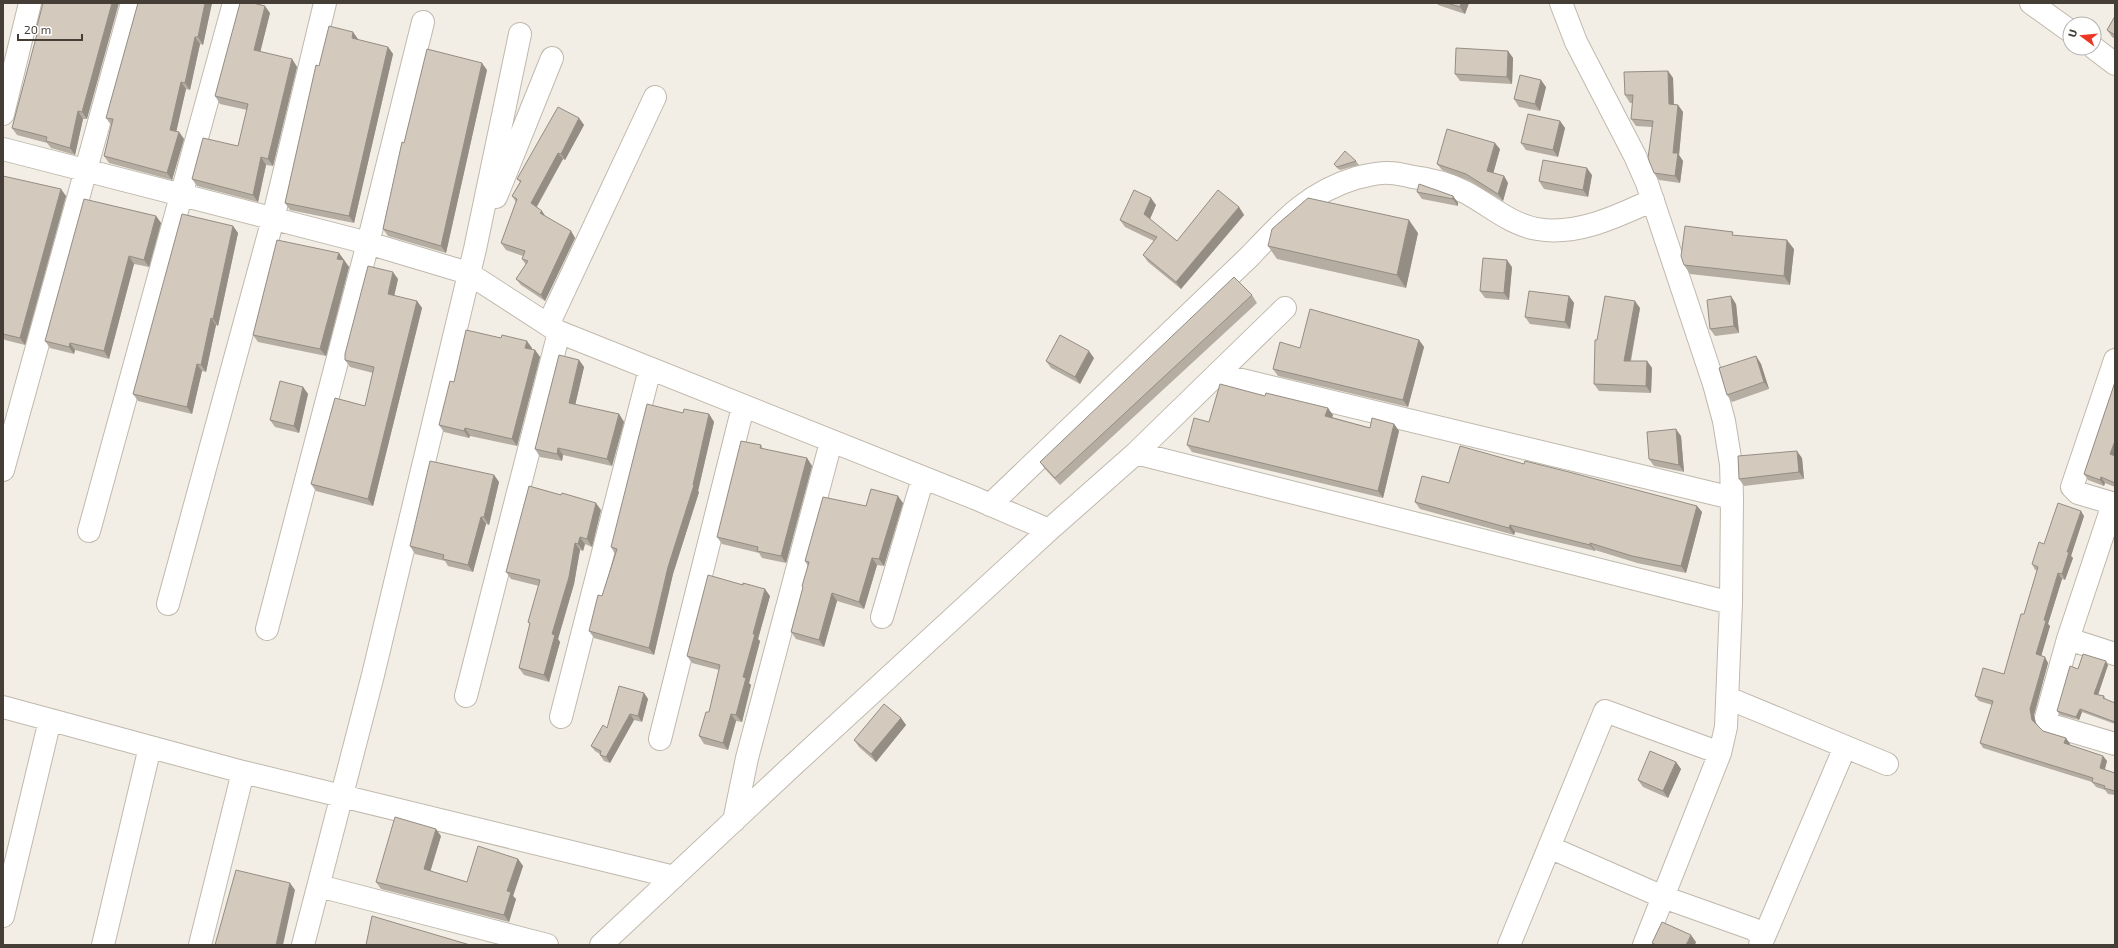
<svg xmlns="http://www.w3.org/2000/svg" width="2118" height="948" font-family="'Exo 2',sans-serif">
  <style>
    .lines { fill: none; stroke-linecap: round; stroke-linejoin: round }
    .minor-casing { stroke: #c0b8ac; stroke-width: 24 }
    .minor { stroke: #fff; stroke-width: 22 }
    .wall { fill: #b5ada2 }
    .shaded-wall { fill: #948d84 }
    .building { fill: #d3c9bc; stroke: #948d84 }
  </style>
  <rect width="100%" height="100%" fill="#f2eee6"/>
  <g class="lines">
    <defs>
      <path id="minor" d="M1561,3L1576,42L1635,156L1647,183L1714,384L1724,421L1731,464L1732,498L1731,603L1726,727L1720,753L1644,945
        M2031,3L2070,31
        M2094,48L2115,64
        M3,114L30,3
        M3,149L368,243L468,273L559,332L977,499L1049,530
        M496,197L552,58
        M548,325L655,97
        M2115,360L2072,487L2078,493L2115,504
        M1217,374L1732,498
        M1136,453L1731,603
        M3,470L132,3
        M2113,504L2068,639L2046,718L2051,725L2115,744
        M990,505L1250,256C1283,221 1309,192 1356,178C1366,176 1378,172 1389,173C1397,173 1405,175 1413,177C1430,179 1449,184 1465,192C1488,204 1511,225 1537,229C1578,236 1617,216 1653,200
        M89,531L234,3
        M168,604L273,219L325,3
        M882,617L923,478
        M267,629L368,243L423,22
        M2068,639L2115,654
        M466,696L559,332
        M1728,698L1887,764
        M3,707L243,772
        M561,717L650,369
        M660,739L743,407
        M734,821L747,758L831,442
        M1549,847L1663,897L1753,929L1764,937L1760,945
        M319,886L547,945
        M3,916L50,720
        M1764,937L1845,747
        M103,945L150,747
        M200,945L243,772L674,877
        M303,945L373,675L475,249L520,34
        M601,945L790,768L1049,530L1136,453L1285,308
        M1509,945L1605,711L1720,753"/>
    </defs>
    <use href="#minor" class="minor-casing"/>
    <use href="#minor" class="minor"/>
  </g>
  <path class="wall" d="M43,3L87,119H83L75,155L51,148L47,143L17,135L12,128L37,36L35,34Z
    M212,3L203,45L200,44L190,90L186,89L176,132H179L184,139L172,180L109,163L104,156L111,125L106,118Z
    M1437,3H1469L1465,14L1438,5Z
    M270,13L260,52L292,59L297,67L273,166L266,165L258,202L197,186L192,179L238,146L247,110L220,104L215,96Z
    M2115,16V39L2112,37L2107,30Z
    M358,39V40L388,47L393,54L354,223L290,210L285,203L319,66Z
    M1508,51L1513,58L1512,84L1460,81L1455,74Z
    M487,70L446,253L388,236L383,229L404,143Z
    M1668,71L1673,78L1674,104L1678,105L1683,112L1679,155L1683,161L1680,183L1659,180L1654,173L1652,127L1636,126L1631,119L1633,103H1630L1625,95Z
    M1546,87L1540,111L1519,107L1514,99Z
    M579,118L584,125L565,160L563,159L537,207L545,216L571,231L575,238L545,301L521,285L516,279L526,265L522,259L523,256L506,250L501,243L516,202L512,196L520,182L517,179Z
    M1560,121L1565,128L1558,157L1526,150L1521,143Z
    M1500,149L1493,173L1504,176L1508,183L1503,201L1470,181L1442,170L1437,164Z
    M1356,161L1359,165L1340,170L1337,168L1334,164Z
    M1592,175L1588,197L1544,189L1539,181Z
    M3,176L66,196L25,345L5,340L3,338Z
    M1417,192L1453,196L1458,203V206L1422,199Z
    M1156,205L1150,219L1177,241L1239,207L1244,215L1181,289L1148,262L1143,255L1154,241L1125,227L1120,220Z
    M156,216L161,223L149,267L134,264L109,359L75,350L74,354L50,348L45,341Z
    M233,226L238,233L218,326L216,325L206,372L202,371L192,414L138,401L133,394Z
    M1418,233L1406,288L1277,259L1268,246Z
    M1734,235L1794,249L1790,285L1690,274L1684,265Z
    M339,253L349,267L326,356L258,342L253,335Z
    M1512,267L1509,300L1485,298L1480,291Z
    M398,279L394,296L417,301L422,308L373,506L316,491L311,484L365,406L373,373L350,367L345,360Z
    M1252,295L1257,303L1060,485L1045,469L1040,462Z
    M1569,296L1574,303L1570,329L1530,324L1525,317Z
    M1736,304L1739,333L1715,336L1710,329Z
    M1640,308L1631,361H1647L1652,368L1651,393L1599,391L1594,384L1597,340Z
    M1419,340L1424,347L1408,407L1278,376L1273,369L1300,348Z
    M532,348V349L535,350L540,357L517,446L470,436L469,438L444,432L439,425L454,382Z
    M1756,356L1761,364L1769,389L1732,402L1727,395Z
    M1094,358L1080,384L1051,368L1046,361Z
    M579,360L584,367L575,405L619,414L624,422L612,466L563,455L562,461L540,457L535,449Z
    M2115,382V487L2105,483L2104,486L2088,480L2084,474Z
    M303,387L308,394L299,433L275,427L270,420Z
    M683,413L709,414L714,422L698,491L699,492L673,574L654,655L594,638L589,631L602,596L615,554L611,547Z
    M1333,415L1332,417L1370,428L1394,424L1399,431L1383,498L1192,452L1187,445L1209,422Z
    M1681,436L1684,472L1654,466L1649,459Z
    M761,445L763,449L807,458L812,466L786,563L762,558L759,553L722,544L717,537Z
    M1802,458L1804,479L1744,486L1739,479Z
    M1524,464L1697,506L1702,512L1686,573L1637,563L1595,550V551L1515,532L1514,535L1420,509L1415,502Z
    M494,475L499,482L489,525L486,524L473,572L448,566L445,561L415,554L410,546Z
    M903,503L884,566L877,565L864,609L837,601L824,647L796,639L791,632L803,588L802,586L808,566L805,561L866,506Z
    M601,510L592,547L585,544L583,551L580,550L574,584L558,639L560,642L549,682L524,675L519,668L530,624L528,622L539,586L511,579L506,572Z
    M2084,516L2071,556L2073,558L2065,580L2062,579L2048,624L2050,626L2041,656L2048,663L2034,715L2036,723L2043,731L2066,738L2070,744L2069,745L2103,756L2107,761L2105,770L2115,773V795L2108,794L2105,790L2096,787L2092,782L1983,748L1980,743L1992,705L1979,701L1975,696L2004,674L2024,614L2037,570H2035L2032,564L2044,544Z
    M770,596L758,639L760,641L749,683L751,685L742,722L736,721L728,750L704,744L699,736L709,712L719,670L692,663L687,656Z
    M2108,665L2098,695L2104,696L2106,700L2115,703V724L2082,712L2079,720L2060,715L2057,711L2078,669Z
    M644,693L648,699L642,722L634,720L610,763L604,761L600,755V754L595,751L591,746Z
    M901,718L906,725L876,762L859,747L854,740Z
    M1676,762L1681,769L1668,798L1643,787L1638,780Z
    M441,836L430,871L467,882L518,859L523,866L513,896L516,899L509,922L381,889L376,882Z"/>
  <path class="shaded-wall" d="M112,3H119L87,119L82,112Z
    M205,3H212L203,45L198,37Z
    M1461,3H1469L1465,14L1460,7Z
    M265,6L270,13L259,57L254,50Z
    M353,32L358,39L357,46L352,38Z
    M195,37L200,44L190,90L185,83Z
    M388,47L393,54L354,223L349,216Z
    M1508,51L1513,58L1512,84L1507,77Z
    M292,59L297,67L273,166L268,159Z
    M482,63L487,70L446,253L441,246Z
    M1668,71L1673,78L1674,111L1669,104Z
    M1541,80L1546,87L1540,111L1535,104Z
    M181,82L186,89L175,137L170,130Z
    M1678,105L1683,112L1679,155L1683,161L1680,183L1675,176L1673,153Z
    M78,111L83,119L75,155L70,148Z
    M579,118L584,125L565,160L561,154Z
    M1560,121L1565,128L1558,157L1553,150Z
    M179,132L184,139L172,180L167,173Z
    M1495,143L1500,149L1492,178L1487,171Z
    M558,153L563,159L535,209L531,203Z
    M261,157L266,165L258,202L253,195Z
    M1587,168L1592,175L1588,197L1583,190Z
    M1504,176L1508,183L1503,201L1498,194Z
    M61,189L66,196L25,345L20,338Z
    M1453,196L1458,203V206L1453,199Z
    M1151,198L1156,205L1149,221L1144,214Z
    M1239,207L1244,215L1181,289L1176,282Z
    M542,211L546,217L540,213Z
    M156,216L161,223L149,267L144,260Z
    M1409,220L1418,233L1406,288L1397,275Z
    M233,226L238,233L218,326L213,319Z
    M571,231L575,238L545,301L541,295Z
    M1787,240L1794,249L1790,285L1784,276Z
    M339,253L349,267L326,356L320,349Z
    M129,256L134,264L109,359L104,351Z
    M1507,260L1512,267L1509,300L1504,293Z
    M393,272L398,279L393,301L388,294Z
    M1569,296L1574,303L1570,329L1565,322Z
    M1731,296L1736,304L1739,333L1734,326Z
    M417,301L422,308L373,506L368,499Z
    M1635,301L1640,308L1629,368L1624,361Z
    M211,318L216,325L206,372L201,365Z
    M1419,340L1424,347L1408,407L1403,400Z
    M527,341L532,348L530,355L525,348Z
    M70,343L75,350L74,354L69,347Z
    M535,350L540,357L517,446L512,439Z
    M1089,351L1094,358L1080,384L1075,377Z
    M1756,356L1761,364L1769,389L1764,382Z
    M579,360L584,367L574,410L569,403Z
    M1647,361L1652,368L1651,393L1646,386Z
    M197,364L202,371L192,414L187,407Z
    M303,387L308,394L299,433L294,426Z
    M1328,408L1333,415L1330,423L1325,416Z
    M619,414L624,422L612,466L607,459Z
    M709,414L714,422L698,491L699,492L673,574L654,655L649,648L668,567L693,485Z
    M1394,424L1399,431L1383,498L1378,491Z
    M465,428L470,436L469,438L464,431Z
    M1676,429L1681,436L1684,472L1679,465Z
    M2115,441V458L2110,454Z
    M558,448L563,455L562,461L557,454Z
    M1797,451L1802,458L1804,479L1799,472Z
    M807,458L812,466L786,563L781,556Z
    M494,475L499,482L489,525L484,517Z
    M2101,477L2105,483L2104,486L2100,480Z
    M898,496L903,503L884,566L879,559Z
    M596,503L601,510L592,547L587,539Z
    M1697,506L1702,512L1686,573L1681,566Z
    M2081,511L2084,516L2071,556L2073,558L2065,580L2062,574L2067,552Z
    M481,517L486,524L473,572L468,565Z
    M1510,525L1515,532L1514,535L1509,528Z
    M580,537L585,544L583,551L578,544Z
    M575,543L580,550L574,584L558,639L560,642L549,682L544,675L552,634Z
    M1590,543L1595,550V551L1590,545Z
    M872,558L877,565L864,609L859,602Z
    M2058,573L2062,579L2048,624L2050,626L2040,660L2036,654L2044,620Z
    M765,589L770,596L758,639L760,641L749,683L751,685L742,722L736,715L743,677L753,634Z
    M832,593L837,601L824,647L819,640Z
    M2045,657L2048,663L2034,715L2036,725L2032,720L2030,709Z
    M2106,661L2108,665L2097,698L2094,694Z
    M644,693L648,699L642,722L638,716Z
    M2080,709L2082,712L2079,720L2076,717Z
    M630,714L634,720L610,763L606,757Z
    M731,714L736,721L728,750L723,743Z
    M901,718L906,725L876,762L871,754Z
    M2066,738L2070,744L2068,748L2064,743Z
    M2103,756L2107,761L2103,774L2100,768Z
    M1676,762L1681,769L1668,798L1663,791Z
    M436,829L441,836L429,876L424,869Z
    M518,859L523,866L513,896L516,899L509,922L504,915L507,891Z
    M290,883L295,890L283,945H276Z
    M1691,935L1696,942L1695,945H1686Z"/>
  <path class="building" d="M43,3H112L82,112L78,111L70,148L46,141L47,137L12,128L37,34H35Z
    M138,3H205L198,37H195L185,83L181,82L170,130L179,132L167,173L104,156L113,119L106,118Z
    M240,3H253L265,6L254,50L292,59L268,159L261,157L253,195L192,179L203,138L238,146L248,104L215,96Z
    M1447,3H1461L1460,7Z
    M2115,16V35L2107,30Z
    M329,26L353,32L352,38L388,47L349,216L285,203L316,65L319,66Z
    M1456,48L1508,51L1507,77L1455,74Z
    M427,49L482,63L441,246L383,229L402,142L404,143Z
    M1668,71L1669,104L1678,105L1673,153H1678L1675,176L1654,173L1648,158L1653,121L1631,119L1633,95H1625L1624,72Z
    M1520,75L1541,80L1535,104L1514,99Z
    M558,107L579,118L561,154L558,153L531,203L542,211L540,213L571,231L541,295L516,279L528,261L522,259L525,251L501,243L517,199L512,196L521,181L517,179Z
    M1528,114L1560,121L1553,150L1521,143Z
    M1447,129L1495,143L1487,171L1504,176L1498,194L1466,174L1437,164Z
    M1345,151L1356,161L1337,167L1334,164Z
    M1543,160L1587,168L1583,190L1539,181Z
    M3,176L61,189L20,338L3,334Z
    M1419,184L1453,196V199L1417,192Z
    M1134,190L1151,198L1144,214L1177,241L1218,190L1239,207L1176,282L1143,255L1157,237L1120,220Z
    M1308,198L1409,220L1397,275L1268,246L1272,229Z
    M84,199L156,216L144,260L129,256L104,351L70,343L69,347L45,341Z
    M182,214L233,226L213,319L211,318L201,365L197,364L187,407L133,394Z
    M1685,226L1733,232L1732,235L1787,240L1784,276L1684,265L1681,256Z
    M277,240L339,253L337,259L344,260L320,349L253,335Z
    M1483,258L1507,260L1504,293L1480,291Z
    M368,266L393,272L388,294L417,301L368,499L311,484L335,398L365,406L374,367L345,360V354Z
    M1234,277L1252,295L1055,478L1040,462Z
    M1529,291L1569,296L1565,322L1525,317Z
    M1605,296L1635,301L1624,361H1647L1646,386L1594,384L1595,340H1597Z
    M1731,296L1734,326L1710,329L1707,300Z
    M1310,309L1419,340L1403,400L1273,369L1280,342L1300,348Z
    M466,330L501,338L502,335L527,341L525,348L535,350L512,439L465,428L464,431L439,425L450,381L454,382Z
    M1060,335L1089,351L1075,377L1046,361Z
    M559,355L579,360L569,403L619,414L607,459L558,448L557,454L535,449Z
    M1756,356L1764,382L1727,395L1719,368Z
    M280,381L303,387L294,426L270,420Z
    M2115,382V441L2110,454L2115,456V483L2101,477L2100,480L2084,474Z
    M1220,384L1265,396L1266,393L1328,408L1325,416L1370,428L1372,418L1394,424L1378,491L1187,445L1194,418L1209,422Z
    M647,404L683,413L684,409L709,414L693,485H694L668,567L649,648L589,631L598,595L602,596L617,549L611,547Z
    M1676,429L1679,465L1649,459L1647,432Z
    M741,441L761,445L760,448L807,458L781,556L757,551L758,547L717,537Z
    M1460,446L1524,464L1525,461L1569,472L1697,506L1681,566L1632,556L1590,543V545L1510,525L1509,528L1415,502L1422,476L1449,483Z
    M1797,451L1799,472L1739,479L1738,456Z
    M430,461L494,475L484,517H481L468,565L443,559L444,555L410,546Z
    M529,486L561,495L562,493L596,503L587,539L580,537L578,544L575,543L569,577L552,634L555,635L544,675L519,668L530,623L528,622L540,580L506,572Z
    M871,489L898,496L879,559L872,558L859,602L832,593L819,640L791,632L803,587L802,586L809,562L805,561L823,497L866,506Z
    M2058,503L2081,511L2067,552H2069L2062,574L2058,573L2044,620L2046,621L2036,654L2045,657L2030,709L2032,720L2043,731L2066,738L2064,743L2103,756L2100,768L2115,773V791L2104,788L2105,786L2092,782L2093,778L1980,743L1993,701L1975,696L1983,668L2004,674L2021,614H2024L2038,567L2032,564L2039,542L2044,544Z
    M708,575L743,585V583L765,589L753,634H755L743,677L746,678L736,715L731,714L723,743L699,736L706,712H709L720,665L687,656Z
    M2083,654L2106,661L2094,694L2104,696L2103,698L2115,703V722L2080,709L2076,717L2057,711L2070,666L2078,669Z
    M619,686L644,693L638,716L630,714L606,757L600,755L601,751L591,746L603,725L607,728Z
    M884,704L901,718L871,754L854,740Z
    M1650,751L1676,762L1663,791L1638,780Z
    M395,817L436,829L424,869L467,882L478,846L518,859L507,891L511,892L504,915L376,882Z
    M236,870L290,883L276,945H215Z
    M372,916L470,945H366Z
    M1662,922L1691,935L1686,945H1656L1652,943Z"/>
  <rect width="2118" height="948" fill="none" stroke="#443e36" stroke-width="8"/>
  <g transform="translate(2082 36) rotate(286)"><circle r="19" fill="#ffffff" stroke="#b4b2af"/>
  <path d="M0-3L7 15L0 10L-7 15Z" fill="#ec3823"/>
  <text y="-6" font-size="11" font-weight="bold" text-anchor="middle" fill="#443e36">U</text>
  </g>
  <path d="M18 34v6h64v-6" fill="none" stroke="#443e36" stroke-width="2"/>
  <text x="24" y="34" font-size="12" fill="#443e36" stroke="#ffffff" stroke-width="3" paint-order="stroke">20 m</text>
</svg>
